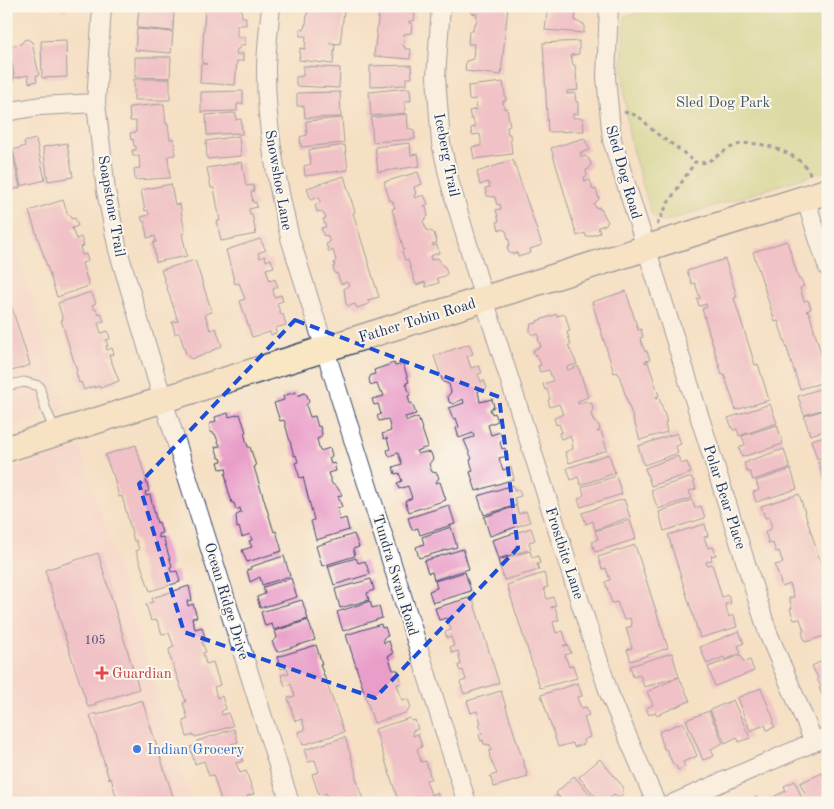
<svg xmlns="http://www.w3.org/2000/svg" width="834" height="809" font-family="'Old Standard TT',serif">
  <style>
    .built { fill: #f7cfd3 }
    .green { fill: #b9d378; stroke: #6a816b }
    .building { fill: #e99dc9 }
    .lines { fill: none; stroke-linecap: round; stroke-linejoin: round }
    .lane-casing { stroke: #3c4a6d; stroke-width: 11 }
    .street-casing { stroke: #3c4a6d; stroke-width: 20 }
    .secondary-casing { stroke: #3c4a6d; stroke-width: 28 }
    .path { stroke: #3c4a6d; stroke-width: 3; stroke-dasharray: 4 4; stroke-linecap: butt }
    .lane { stroke: #fff; stroke-width: 9 }
    .street { stroke: #fff; stroke-width: 18 }
    .secondary { stroke: #f9e7c3; stroke-width: 25 }
    .marked { fill: none; stroke: #1d4ed8; stroke-width: 4; stroke-dasharray: 10 6; stroke-linejoin: round }
    .health-dot { fill: #e0444e; stroke: #fbf7ec; stroke-width: 2 }
    .shop-dot { fill: #3f7fe0; stroke: #fbf7ec; stroke-width: 2 }
    .labels { text-anchor: middle; stroke-width: 4; stroke-linejoin: round; paint-order: stroke }
    .number-label { font-size: 12px; fill: #4e4a79 }
    .park-label { font-size: 15px; fill: #425864; stroke: #fbf7ec }
    .street-label { font-size: 15px; fill: #1b2f5e; stroke: #fbf7ec }
    .health-label { font-size: 15px; fill: #be3a42; stroke: #fbf7ec; text-anchor: start }
    .shop-label { font-size: 15px; fill: #366cbe; stroke: #fbf7ec; text-anchor: start }
  </style>
  <rect width="100%" height="100%" fill="#fbf7ec"/>
  <filter id="ink" filterUnits="userSpaceOnUse"><feTurbulence type="fractalNoise" baseFrequency=".02" numOctaves="2"/><feDisplacementMap in="SourceGraphic" scale="10" xChannelSelector="R" yChannelSelector="G"/><feConvolveMatrix kernelMatrix="1 2 1 2 8 2 1 2 1" color-interpolation-filters="sRGB"/></filter>
  <filter id="wash" filterUnits="userSpaceOnUse"><feTurbulence type="fractalNoise" baseFrequency=".0096" numOctaves="4" result="noise"/><feDisplacementMap in="SourceGraphic" scale="20" xChannelSelector="R" yChannelSelector="G"/><feGaussianBlur stdDeviation="1.12" result="paint"/><feColorMatrix in="noise" values="0 0 0 0 0 0 0 0 0 0 0 0 0 0 0 0 0 1.4 0 .05"/><feComposite in="paint" operator="in"/></filter>
  <g filter="url(#wash)">
    <rect width="100%" height="100%" fill="#f5e0c4"/>
    <path class="built" d="M6,220L66,409L6,428Z
      M80,447L191,803H6V470Z"/>
    <path class="green" d="M672,6H828V170L663,222L652,215L632,149L628,129L622,64L625,16Z"/>
    <g id="blocks">
      <path class="building" d="M59,6H70L66,10H63Z
        M205,6H241L242,17H246V25H237V37H245V45H240L239,49H237L236,54H243V61H237L235,85L200,83L201,64H207L202,63Z
        M308,6H339L338,9L332,8V10L344,11L340,44L329,43L335,44L333,64L299,60L300,48L305,49L306,36H300V29L304,30L305,24H306Z
        M382,6H407V10L415,14L414,21H409V23L412,24L411,33L404,34L403,46L405,47V49H411L410,59L374,56L379,11H382Z
        M472,6H508L501,75L465,71L466,61L473,59L474,44H468L469,31H473L474,24H476L477,14L471,13Z
        M548,6H579V9H576L575,21L584,24V33L545,30Z
        M139,8L174,11L173,31L137,28Z
        M137,29L173,32L171,53L135,50Z
        M27,39L32,42L39,75L36,76L37,81L29,83L28,75L15,78L8,46L21,44L24,40Z
        M66,40L67,77L42,78L41,41Z
        M579,41V54L571,55L573,65H575L578,90L567,91V94L575,93L576,102H578V114H573V118H583L584,131L548,132L543,43Z
        M6,51L14,80L6,81Z
        M135,57H171L170,78L135,77Z
        M411,65L412,78H406V85L370,86V66Z
        M303,66L340,68L339,88L296,86V77L303,76Z
        M134,79H170V100H134Z
        M503,82L506,101H503L504,109L507,108L510,126L507,127L508,134H510L512,154L474,159L472,147L481,146V139L480,134L472,135L471,128L475,127L473,119H471L469,111L477,109L475,99L469,100L468,86Z
        M408,88L410,89L411,101H405V113L371,116L369,92Z
        M243,91V104H237V111L201,112V92Z
        M340,92L341,117L305,118L304,106H297V93Z
        M164,104L166,124H168L170,139H174L175,155L168,156L170,178L135,180L134,169L140,168L139,156H133L132,150H136V146H134L133,139L131,140L130,133L136,132V121H130L129,107Z
        M232,113L236,114V120L241,119L242,134H237V133L207,135L206,115Z
        M407,114L408,128L414,130L415,139L373,142L371,118Z
        M342,118L344,143L301,147L300,137L307,135L306,121Z
        M239,136L241,156L207,159L206,141Z
        M584,138L590,150L580,153L581,157L585,156L589,159L591,164L589,169L586,170L587,176L584,177L585,182L590,180L593,190L596,189L599,199L594,204L596,208L599,207L600,210L601,209L608,222L605,225L598,227L600,233L586,237L585,233L577,236L551,148Z
        M36,139L45,180L21,186L13,150L25,146L24,142Z
        M67,143L73,177L48,181L43,147Z
        M410,143L411,155L418,154L420,166L378,172L375,147Z
        M345,145L348,170L305,176L304,166L311,164L309,150Z
        M12,152L20,188L6,191V153Z
        M513,160L542,245L530,249L531,253L518,257L517,253L513,254L509,253L507,247L510,244L506,231L502,229L499,230L497,222L499,221L496,210L501,209L500,204L497,205L495,197L487,196L485,188L490,187L488,182L480,185L477,172Z
        M242,162L246,186L253,185L254,191L251,192L253,203L256,202L257,207L249,209L250,214H252L256,234L221,241L217,221H220L214,188H211L207,168Z
        M418,172L422,184L414,187L416,194L414,195L415,198L424,195L428,204L424,206V207H426L428,216L423,221L427,231H430L434,233L437,243L432,244L433,246L437,245L439,253L430,256L431,260L438,258L442,265L445,267L447,273L445,276L437,278L439,283L426,287L425,282L416,285L408,260H405L402,251L404,250L392,209L395,208L392,200L390,201L384,182Z
        M344,176L355,212L353,213L379,297L368,300L369,304L357,308L355,304L349,306L346,304L344,288L349,286L347,282L341,284L337,273L335,274L333,267L335,266L334,263L336,260L333,250L329,252L326,244L330,242L327,235L324,236L321,228L326,227L323,219L326,218L324,214L320,211L317,212L315,205L320,203V201L319,197L311,200L307,188Z
        M171,184L175,205L180,204L185,233L182,234L187,256L156,262L153,243L156,242L155,236L147,238L145,222H143L141,217L149,215L148,210L145,211L141,190Z
        M63,200L68,215H70L71,219L75,218L78,226L72,228L76,239L81,237L84,246L80,247L82,255L86,254L88,261L82,263L89,286L57,297L29,211Z
        M260,239L266,250L258,253L260,258L265,256L266,261L271,259L274,267L266,269L270,281L275,279L278,287L273,289L274,297L281,295L283,301L277,303L281,315L283,314L286,325L275,328L276,333L271,335L270,332L252,337L240,301L245,299L239,283L235,284L226,250Z
        M787,241L799,280L801,279L804,286L800,288L804,301L808,300L811,309L806,311L809,312L820,350L828,381L800,389L778,321L775,322L753,252Z
        M725,259L737,297L734,298L755,365L758,364L769,400L736,410L724,374L722,375L702,309L707,307L706,304L699,306L697,299L700,298L695,283L692,284L687,271Z
        M195,260L212,312L205,314L210,330L216,328L222,346L199,357V356L191,359L186,354L179,332L175,334L172,322L178,321L161,270Z
        M6,289L30,365L6,373Z
        M626,291L638,330L641,329L643,337L640,338L645,352L647,351L650,360L645,361V363L648,362L659,396L656,397V399L659,398L667,422H665L667,432L640,440L618,372L614,373L592,302Z
        M91,292L96,303L92,305L94,309H96L98,314L101,313L104,321L98,323L101,333L108,331L110,339L106,340L108,346H106L107,350L112,348L114,354L109,355L119,381L100,388L99,386L94,388V386L84,390L81,382L79,383L76,372L77,371L61,320H63L58,303Z
        M557,314V316L565,314L570,331L567,332L571,345H568L577,364L567,367L568,370L578,366L588,397L578,401V404L586,401L587,403L589,402L592,404L593,409L591,414L594,422L598,424L600,429L597,432L601,431L607,450L569,463L565,452L573,449L572,441L570,436L561,439L559,433L562,432L559,424L556,425L554,418L563,414L559,404L550,407L548,400L550,399L547,389L545,390L543,384L553,381L549,370L540,372L538,366L541,365L537,355L535,356L533,350L541,347L538,338L539,337L538,334L534,335L530,333V328L531,324L537,323V321Z
        M469,344L473,354L467,356L471,368L479,366L482,373L478,374L481,382L484,380L487,388L478,391L480,402L492,399L494,407L490,409L492,414L495,413L498,421L488,425L491,435L500,432L503,441L500,442L502,449L505,448L508,456L499,458L503,470L511,467L514,479L476,491L470,472L473,471L470,460L472,459L464,440L474,437L473,433L459,438L456,428L459,427L456,418L453,419L449,408L464,403L463,399L453,404L449,402L448,396L451,392L449,384L443,382L434,356Z
        M394,363L395,366L403,364L409,382L406,383L410,395L408,396L410,404L412,403L416,414L405,417L407,421L418,417L428,447L416,451L418,454L425,452L431,453L433,459L429,464L432,472L437,473L439,478L435,483L440,482L446,500L409,512L405,501L412,498L408,486L399,489L397,483L402,481L399,473L395,474L393,467L402,464L398,453L389,456L387,450L390,449L387,438L384,439L382,434L391,431L388,419L379,421L377,416L381,414L378,404L374,405L372,399L384,396L382,391L380,392L377,384L373,385L370,384L369,379L371,375L375,374L374,370Z
        M828,386V408L804,415L798,396Z
        M296,392L297,396L304,393L307,395L309,402L306,405L310,417L315,416L318,427L320,426L322,434L320,438L317,439L320,451L330,448L332,456L329,458L331,464L334,463L336,471L328,473L332,484L337,487L342,495L338,496L342,507L337,508L340,520L346,518L349,530L316,540L311,521L314,520L303,477L300,478L295,463L298,462L296,455L294,456L284,420L280,421L274,403L284,400L283,396Z
        M770,404L777,423L739,436L737,429L733,430L728,418Z
        M828,409V430L810,435L804,416Z
        M228,413L229,417L240,414L246,432L244,433L248,447H250L256,466L254,467L274,532L276,531L282,551L247,562L242,550L252,547L249,541L252,540L250,534L242,537L239,527L237,528L236,515L241,513L240,508L236,510L234,503H232L226,482L227,481L225,474L227,473L226,468L220,469L218,462L222,461L221,458H219L215,447L220,446L215,434L211,432L209,426L211,423L216,421L215,417Z
        M777,425L783,444L742,457L739,448L745,445L742,436Z
        M677,433L681,444L676,446L678,453L644,465L638,446Z
        M828,435V455L817,459L811,440Z
        M136,445L149,491L145,492L146,496L150,495L157,523L159,522L162,533L158,534L159,538L163,537L172,566L170,567L171,572L177,571L180,582L150,591L136,551L139,550L136,540L134,541L122,496L119,497L113,474H112L105,455Z
        M784,449L790,468L753,480L750,472H747L744,463L748,462V461Z
        M609,454L615,473L581,485L578,477L571,480L567,468Z
        M678,456L681,464L687,462L691,473L651,486L645,468Z
        M828,458V478L824,480L818,461Z
        M791,469L797,489L756,502L753,492L759,490L756,481Z
        M616,476L622,494L581,507L578,499L584,495L582,487Z
        M692,477L696,489L689,491L692,498L658,509L651,490Z
        M513,485L515,491L519,490L521,496L514,498L517,505L484,515L478,496Z
        M799,494L828,586V635L805,642L802,632L804,631L800,619L794,620L790,609L792,608L789,598L794,597L790,584L782,587L775,565L783,563L779,551L776,552L773,543L769,544L765,532L772,528L769,517L765,518L761,506Z
        M624,499L630,517L595,530L593,521L586,524L582,513Z
        M692,500L695,508L701,506L705,518L664,531L659,512Z
        M449,505L455,524L420,535L418,528L412,530L408,518Z
        M516,506L519,514L526,511L530,522L490,536L484,517Z
        M630,520L636,539L595,552L592,542L598,539L595,531Z
        M705,524L708,536L704,537L708,548L713,547L716,555L711,556L712,560L706,562L707,565L712,564L722,597L728,595L731,603L725,604L729,617L734,615L737,627L700,638L668,535Z
        M451,527L457,547L419,558L416,547L424,544L422,537Z
        M531,528L535,540L529,542L531,549L498,559L492,540Z
        M354,534L359,547L353,549L355,556L322,566L316,546Z
        M635,545L668,648L631,661L627,650L632,648L626,628L632,626L630,618L624,620L617,602L612,603L605,582L610,580L606,568L602,569L598,557Z
        M463,549L469,569L434,580L432,572L428,573L424,561Z
        M530,551L532,558L538,556L540,563L537,564L539,570L504,580L498,560Z
        M98,553L139,689L95,703L96,705L88,707L72,659L45,570Z
        M284,556L290,576L262,585L260,577L250,582L247,570L251,569L250,567Z
        M356,558L358,563L365,561L370,574L334,585L328,566Z
        M465,572L471,591L433,603L429,591L437,588L435,581Z
        M544,573L548,587L544,588L547,599L553,597L556,605L551,607V608L555,607L559,620L553,622L556,633L563,631L567,644L563,646L568,645L571,653L565,655L569,667L573,665L577,678L540,688L507,585Z
        M291,578L297,597L260,608L257,597L265,594L263,587Z
        M371,579L374,590L367,593L369,600L340,608L335,589Z
        M189,586L192,600L187,601L188,606L193,604L197,617L192,618L195,629L202,627L206,641L202,642L206,652L203,653L206,664L213,662L220,685L214,687L217,698L222,696L226,709L221,711L222,715L228,713L233,726L195,737L194,735L187,737L183,721L188,719L183,703L186,702L170,657L169,649L174,647L169,633L162,634L157,620L151,621L146,604L153,602L152,598Z
        M472,597L499,683L464,694L460,682L466,680L463,670L460,671L458,665H461L458,651L452,653L450,647L454,646L451,637L447,638L445,632L451,630L447,618L439,620L435,608Z
        M302,600L308,619L274,630L272,624L265,626L261,612Z
        M370,601L372,608L379,606L382,618L343,631L337,612Z
        M308,620L315,640L277,652L272,642L277,638L275,631Z
        M381,624L382,628L385,627L388,636L383,638L384,643L389,641L393,654L388,656L393,670H398L402,683L397,684L402,700L408,699L411,708L408,710V712L374,723L346,635Z
        M739,631L744,643L738,646L741,653L725,660L724,657L707,664L700,647Z
        M316,645L322,664H320L344,732L303,745L298,732L305,730L302,719L295,721L288,698L295,696L291,684L285,686L281,675L289,673L287,668L281,669L277,657Z
        M672,653L679,677L644,687L640,675L633,677L630,666Z
        M741,655L744,662L750,660L754,671L715,686L708,667Z
        M828,658V703L826,702L819,688L821,687L817,679L818,678L812,666Z
        M679,677L690,701L657,715L655,712L649,715L646,708L653,705L647,692Z
        M578,683L582,696L577,697L581,708L586,707L589,715L584,717L590,737L583,740L584,744L574,747L573,743L558,747L541,695Z
        M761,688L774,720L773,724L775,727L767,730L765,725L750,731L737,698Z
        M501,691L528,777L494,787L490,776L497,774L490,758L489,751L492,750L490,745L484,744L483,740L481,741L479,735L482,734L479,724L481,723L477,711L471,713L467,701Z
        M142,700L175,803H118L111,778L109,779L90,715L96,713L97,715Z
        M733,700L750,738L739,742L737,737L725,743L710,710Z
        M709,711L723,743L711,749L714,756L703,760L686,720Z
        M410,718L411,721L415,720L418,729L412,731L413,736L418,734L422,747L417,749L421,762L426,761L431,779L426,780L431,795L437,792L440,802L399,803L375,729Z
        M683,722L697,756L683,762L685,767L678,770L676,766L673,764L666,749H664L659,732Z
        M234,729L238,742L231,744L232,749L239,747L243,761L236,763L240,773L246,771L254,794L247,796L250,803H222L213,775L209,776L204,761L195,764L190,747L198,745L197,741Z
        M345,737L356,773L355,774L364,803H329L326,793L319,795L312,774L319,772L315,760L308,762L304,750Z
        M600,759L624,788L622,790L624,793L618,798L615,794L605,803H601L579,777Z
        M822,773L828,785V803H809L800,783Z
        M574,776L598,803H565L556,793Z
        M795,781L804,803H778L775,796L786,791L784,786Z
        M556,795L563,803H548Z
        M757,797L759,803H743Z
        M772,797L775,803H761Z"/>
    </g>
  </g>
  <g filter="url(#ink)">
    <use href="#blocks" fill-opacity="0" stroke="#3c4a6d" stroke-width="1"/>
    <g class="lines">
      <defs>
        <path id="lane" d="M6,386L24,382L39,386L46,410L56,433"/>
        <path id="street" d="M102,6L96,103L106,191L118,250L163,400L290,803
          M271,6C269,28 266,50 266,71C266,129 277,183 290,238L467,803
          M441,6L436,77L441,143L450,183L484,299L609,693L656,803
          M609,6L606,77L612,140L768,633L814,742
          M6,112L40,106L96,103
          M805,198L828,268
          M674,803L828,736"/>
        <path id="secondary" d="M6,449L828,191"/>
      </defs>
      <use href="#lane" class="lane-casing"/>
      <use href="#street" class="street-casing"/>
      <use href="#secondary" class="secondary-casing"/>
      <path class="path" d="M624,112C646,116 644,125 660,136C672,144 683,152 695,162
        M657,225L668,203L695,162C698,162 703,163 706,162C715,159 725,149 737,145C756,139 792,151 805,166C808,169 810,173 811,177"/>
      <use href="#lane" class="lane"/>
      <use href="#street" class="street"/>
      <use href="#secondary" class="secondary"/>
    </g>
  </g>
  <path d="M0 0H834V809H0ZM295,320L499,397L518,548L375,698L184,632L139,484Z" fill="#f5e0c4" fill-opacity=".55" fill-rule="evenodd"/>
  <path class="marked" d="M295,320L499,397L518,548L375,698L184,632L139,484Z"/>
  <path class="health-dot" d="M99.5 665.5h5v5h5v5h-5v5h-5v-5h-5v-5h5z"/>
  <circle class="shop-dot" cx="137" cy="749" r="5"/>
  <g class="labels">
    <g class="number-label">
      <text x="95" y="644">105</text>
    </g>
    <g class="park-label">
      <text x="723" y="107">Sled Dog Park</text>
    </g>
    <g class="street-label">
      <text transform="translate(447 155) rotate(79)" y="5">Iceberg Trail</text>
      <text transform="translate(624 172) rotate(74)" y="5">Sled Dog Road</text>
      <text transform="translate(279 180) rotate(80)" y="5">Snowshoe Lane</text>
      <text transform="translate(112 206) rotate(80)" y="5">Soapstone Trail</text>
      <text transform="translate(417 320) rotate(-17)" y="5">Father Tobin Road</text>
      <text transform="translate(725 497) rotate(72)" y="5">Polar Bear Place</text>
      <text transform="translate(565 553) rotate(72)" y="5">Frostbite Lane</text>
      <text transform="translate(396 575) rotate(73)" y="5">Tundra Swan Road</text>
      <text transform="translate(227 601) rotate(73)" y="5">Ocean Ridge Drive</text>
    </g>
    <g class="health-label">
      <text x="112" y="678">Guardian</text>
    </g>
    <g class="shop-label">
      <text x="147" y="754">Indian Grocery</text>
    </g>
  </g>
  <rect width="834" height="809" fill="none" stroke="#fbf7ec" stroke-width="25"/>
</svg>
